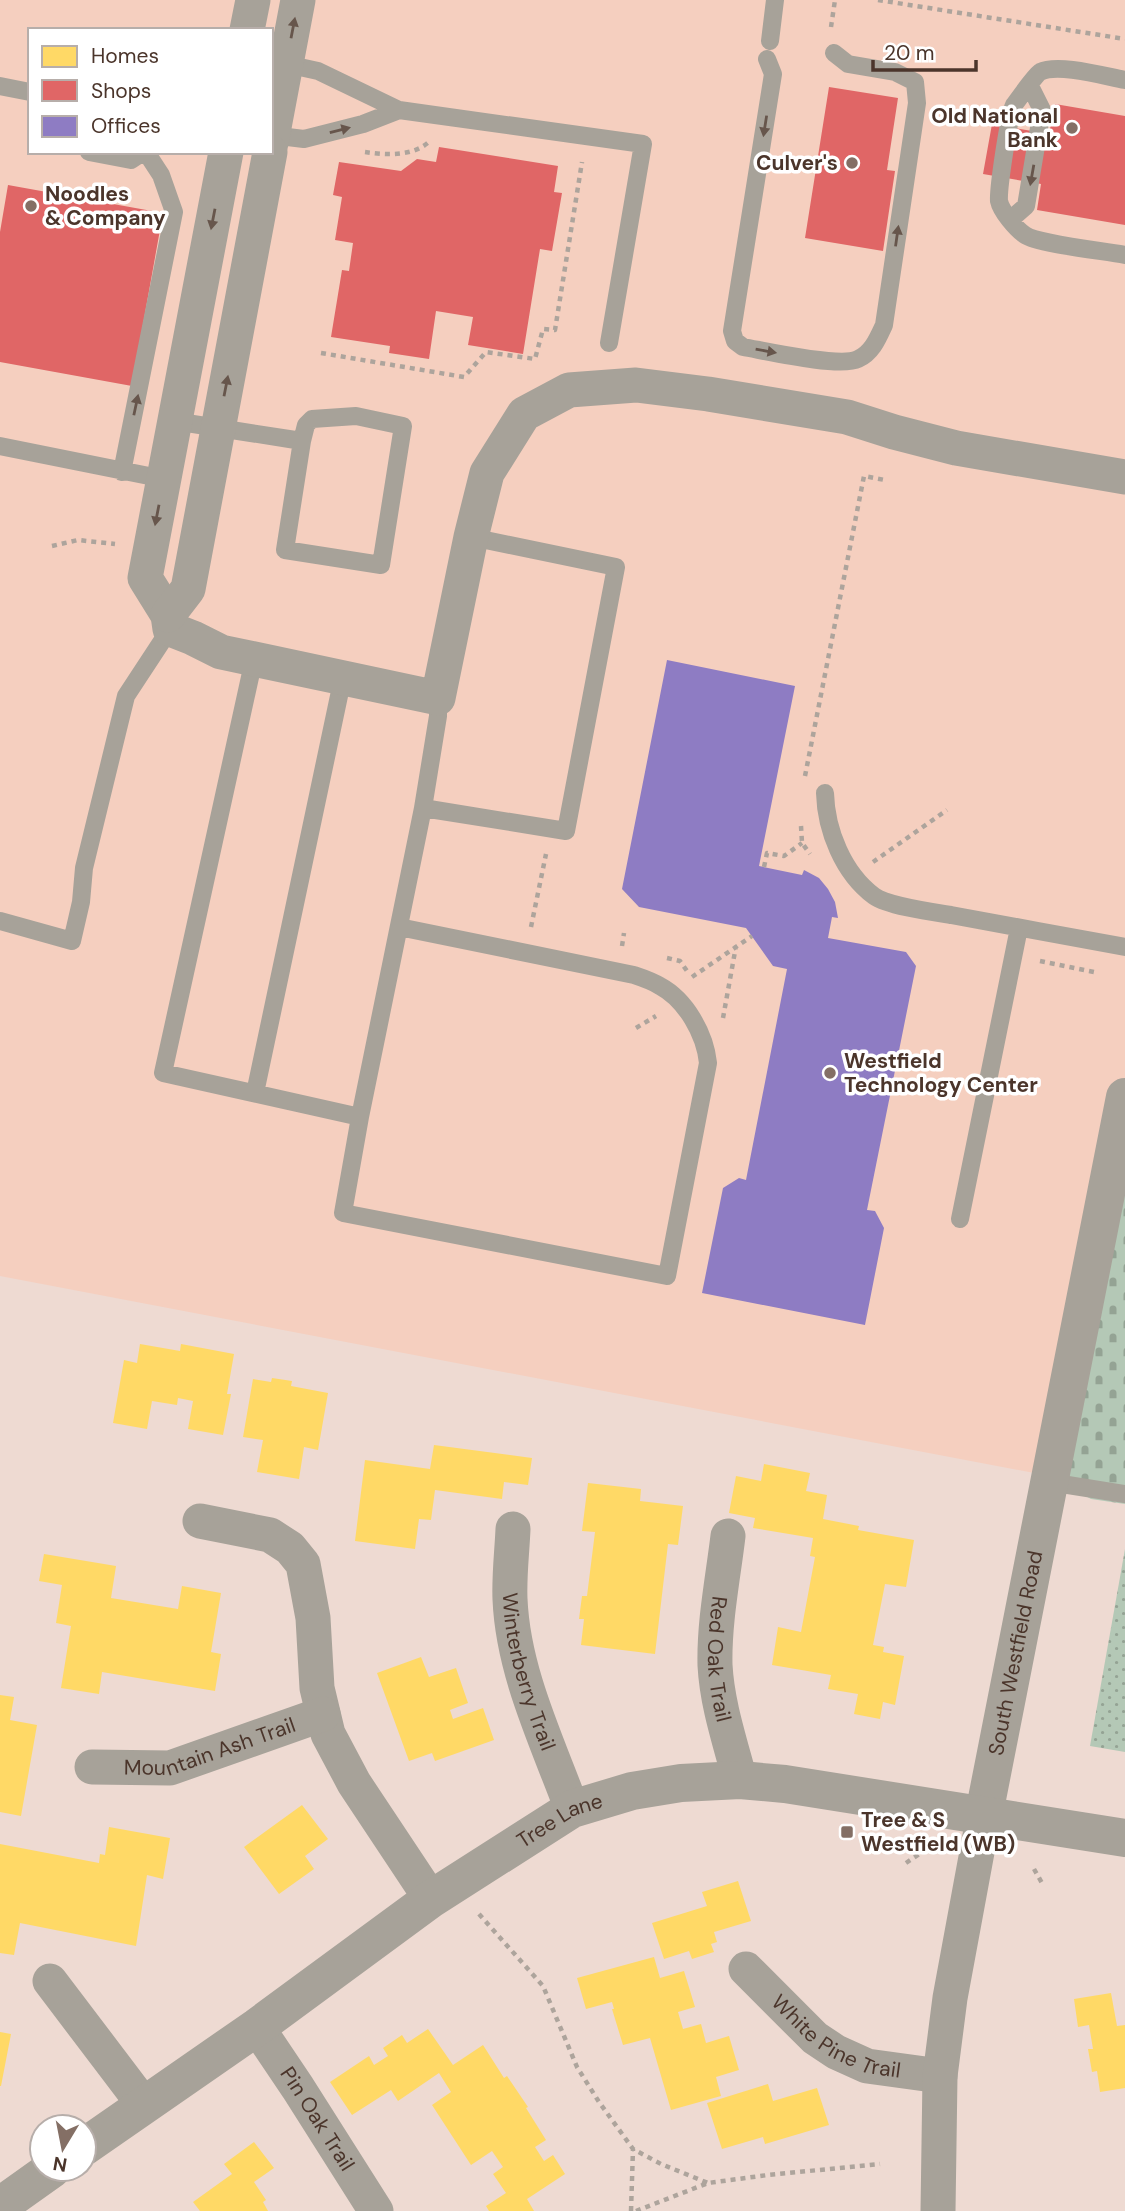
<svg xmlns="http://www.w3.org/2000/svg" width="1125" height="2211" font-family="'DM Sans',sans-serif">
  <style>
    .built { fill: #f5cfbf; fill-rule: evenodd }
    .cemetery { fill: url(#cemetery-stones) }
    .garden { fill: url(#garden-dots) }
    .homes { fill: #ffd966 }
    .shops { fill: #e06666 }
    .offices { fill: #8e7cc3 }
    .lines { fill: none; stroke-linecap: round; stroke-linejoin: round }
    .path { stroke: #ada49c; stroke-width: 4.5; stroke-dasharray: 5 5; stroke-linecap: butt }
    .service { stroke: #a7a299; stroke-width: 18 }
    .minor { stroke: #a7a299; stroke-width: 35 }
    .tertiary { stroke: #a7a299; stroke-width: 38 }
    .oneway { fill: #67564c }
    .poi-dot { fill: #846f65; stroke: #fff; stroke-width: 2.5 }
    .labels { text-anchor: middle; stroke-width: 7; stroke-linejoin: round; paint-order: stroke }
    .poi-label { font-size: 21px; font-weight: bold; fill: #4b352b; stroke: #fff; text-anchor: start }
    .street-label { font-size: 21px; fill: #4b352b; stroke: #fff }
  </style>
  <defs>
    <pattern id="cemetery-stones" width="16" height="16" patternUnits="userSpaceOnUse" patternTransform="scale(1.75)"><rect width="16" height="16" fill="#b4c8b6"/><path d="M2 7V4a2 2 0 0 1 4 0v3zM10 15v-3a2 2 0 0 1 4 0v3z" fill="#94a394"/></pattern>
    <pattern id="garden-dots" width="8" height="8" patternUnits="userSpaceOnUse" patternTransform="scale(1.75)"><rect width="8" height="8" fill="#b4c8b6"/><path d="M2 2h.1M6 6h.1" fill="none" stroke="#94a394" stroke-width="1.8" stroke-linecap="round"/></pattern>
  </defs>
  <rect width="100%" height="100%" fill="#eedad2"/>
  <path class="built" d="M0,0H1125V1097L1050,1476L0,1276ZM30,30H271V152H30Z"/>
  <path class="cemetery" d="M1125,1097V1504L1091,1499L1050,1476Z"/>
  <path class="garden" d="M1125,1549V1752L1090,1746Z"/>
  <path class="homes" d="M140,1344L180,1351L181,1344L234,1354L227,1394H231L223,1435L188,1429L193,1401L178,1398L177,1405L152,1401L147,1429L113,1423L124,1360L137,1363Z
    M272,1378L292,1381L291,1386L328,1393L318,1450L304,1447L299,1479L257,1472L263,1440L243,1437L253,1379L271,1382Z
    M434,1445L532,1458L528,1485L504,1482L502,1499L435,1490L431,1520L419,1519L415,1549L355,1541L365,1460L430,1469Z
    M764,1464L810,1473L806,1491L827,1495L823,1519L859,1526L858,1530L914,1540L906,1587L885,1584L873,1645L884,1647L883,1652L904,1656L895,1705L883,1702L880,1719L854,1714L858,1694L828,1689L831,1675L772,1665L778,1627L801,1632L815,1557L810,1556L813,1538L753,1528L755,1518L729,1513L736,1476L761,1481Z
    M588,1483L641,1489L640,1501L683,1506L678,1545L668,1544L655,1654L581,1645L584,1619H579L582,1596H587L595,1532L582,1531Z
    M44,1554L116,1566L111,1598L178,1609L182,1586L221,1593L211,1652L221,1654L215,1691L102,1672L99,1694L61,1688L71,1626L56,1623L62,1585L39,1581Z
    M421,1657L429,1677L456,1668L468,1703L450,1710L453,1719L483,1708L494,1740L435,1761L432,1753L409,1761L377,1673Z
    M0,1695L14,1697L10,1720L37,1725L21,1816L0,1812Z
    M302,1805L328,1839L305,1856L314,1869L279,1894L244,1847Z
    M109,1827L170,1838L163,1879L147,1875L136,1946L20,1923L14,1955L0,1953V1844L99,1863L100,1854L105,1855Z
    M738,1881L751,1921L714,1932L717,1942L711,1944L714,1952L692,1959L689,1951L664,1959L652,1923L707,1906L702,1892Z
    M654,1957L660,1978L684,1971L695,2007L678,2012L683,2029L701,2024L706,2043L729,2036L739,2070L716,2077L721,2096L671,2110L650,2038L623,2045L612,2009H614L612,2002L586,2009L577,1978Z
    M1111,1993L1117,2026L1125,2025V2088L1100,2092L1097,2071L1092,2072L1088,2049H1093L1089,2025L1078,2027L1074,1999Z
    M428,2029L453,2065L483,2045L504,2078L507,2076L528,2107L526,2108L546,2140L535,2147L544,2161L553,2155L565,2174L527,2199L534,2211H489L486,2206L506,2193L493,2174L503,2167L492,2151L471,2165L432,2105L451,2092L439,2073L398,2101L391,2090L352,2115L330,2082L369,2056L374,2065L388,2056L383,2048L402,2035L407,2043Z
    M0,2032L11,2034L1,2086H0Z
    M768,2084L773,2101L817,2088L829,2125L765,2144L763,2137L722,2149L707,2103Z
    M254,2142L274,2168L254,2182L266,2200L263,2202L268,2211H200L193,2202L232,2174L224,2164Z"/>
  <path class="shops" d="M829,87L898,98L887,170L895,171L883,251L805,238Z
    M1055,104L1125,116V225L1037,210L1041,184L983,174L992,124L1049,134Z
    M439,147L558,166L554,192L562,193L552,251L540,249L523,354L468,345L473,317L436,311L429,359L389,353L390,346L331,337L342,270L349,271L353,243L335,240L342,197L333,195L339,162L401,171L417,159L436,162Z
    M8,185L163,213L132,386L0,362V232Z"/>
  <path class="offices" d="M667,660L795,686L759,866L802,875L804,870L819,878L828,889L835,902L838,918L832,917L828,938L906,952L916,966L867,1210L875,1211L884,1228L865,1325L702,1293L723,1188L739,1178L746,1180L787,969L773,966L746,928L639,907L622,889Z"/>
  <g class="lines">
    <path class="path" d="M878,0L1125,39
      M831,27L835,0
      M365,152C386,155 413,157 430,141
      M321,353L464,377L486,352L535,359L543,329L555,330L582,162
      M52,546L78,540L115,544
      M805,776L864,476L885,480
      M801,826L802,843L810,854
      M873,862L947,810
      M764,867L767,853L784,856L802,843
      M531,927L546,854
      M622,946L624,933
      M667,958L680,961L687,971
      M1040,961L1094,972
      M692,977L752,936
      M723,1018L736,946
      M636,1028L656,1016
      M906,1863L924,1851
      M1034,1869L1042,1883
      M479,1914L543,1986L577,2067L599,2102L633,2149L661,2164L708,2183
      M631,2211L633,2149
      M636,2211L708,2183L768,2175L880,2164"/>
    <path class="service" d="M770,41L775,0
      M767,59L773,74L732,331L735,341L743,347C766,351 840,368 858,359C872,353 878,338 884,325L917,103L915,82L895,72L848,64L834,53
      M1125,80C1104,76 1058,63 1040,72C1037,73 1017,101 1014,105C1009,115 998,189 999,201C1001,211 1016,229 1025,235C1038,244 1105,251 1125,255
      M0,86L30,92
      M399,110L643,144L609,343
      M271,135L304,139L363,124L399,110L318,71L286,64
      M89,152L131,160L143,152
      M1010,220L1026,206L1042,110L1030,86
      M174,421L302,441L285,550L381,565L403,426L356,416L312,419L306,425L302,441
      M0,446L164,479
      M122,472L174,212L161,175L146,152
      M254,659L163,1073L360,1117L423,808L566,831L616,567L471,537
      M825,793C826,830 843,873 874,896C888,906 932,912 951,915C1009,926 1067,936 1125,947
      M423,808L438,716V698
      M0,921L72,941L81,902L84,868L126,696L170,629
      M255,1093L343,677
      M360,1117L343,1213L667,1276L708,1063C705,1034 686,1000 660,986C652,981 643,978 634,975L399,927
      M960,1219L1019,928
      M1049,1482L1125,1494"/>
    <g class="minor">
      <path d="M247,30L253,0"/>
      <path d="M271,143L298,0"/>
      <path d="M226,152L145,578L168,615L170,629L193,638L221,652L438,698L471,537L487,473L524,414L569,390L636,385L708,394L847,417L894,432L956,448L1125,477"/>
      <path d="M168,615L188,589L270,152"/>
      <path d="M200,1521L270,1535L290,1548L303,1564L313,1618L317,1688L328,1734L354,1783L431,1899"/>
      <path id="s1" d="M513,1529C512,1552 509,1576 510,1599C513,1672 547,1741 572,1809"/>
      <path id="s2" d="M728,1536C723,1578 714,1622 715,1665C717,1704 730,1742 740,1780"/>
      <path id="s3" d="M92,1767L170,1768L323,1714"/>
      <path id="s4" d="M746,1969L815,2038L836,2052L867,2066L940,2076"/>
      <path d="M50,1981L144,2105"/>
      <path id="s5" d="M257,2027L298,2088L376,2211"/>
      <path d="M938,2211L940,2076L950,1998L984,1814"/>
    </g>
    <g class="tertiary">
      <path id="s6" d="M984,1814L1125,1097"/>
      <path id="s7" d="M84,2147L257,2027L431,1899L572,1809L632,1791L681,1783L740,1780L785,1784L1125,1838"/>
      <path d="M0,2206L52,2169"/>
    </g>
  </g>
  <defs><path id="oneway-solid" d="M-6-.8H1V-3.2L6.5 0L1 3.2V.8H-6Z" transform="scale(1.75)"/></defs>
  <g class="oneway">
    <use href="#oneway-solid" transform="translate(293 28) rotate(-79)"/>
    <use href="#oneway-solid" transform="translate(765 126) rotate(99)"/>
    <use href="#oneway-solid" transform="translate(340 130) rotate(-14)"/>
    <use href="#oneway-solid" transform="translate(1032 175) rotate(100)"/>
    <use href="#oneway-solid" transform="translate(213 219) rotate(101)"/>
    <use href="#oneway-solid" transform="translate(897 236) rotate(-82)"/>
    <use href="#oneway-solid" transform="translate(766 351) rotate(10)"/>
    <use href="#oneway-solid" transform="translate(226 386) rotate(-79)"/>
    <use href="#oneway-solid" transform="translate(136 405) rotate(-78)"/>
    <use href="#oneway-solid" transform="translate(157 515) rotate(101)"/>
  </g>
  <g class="poi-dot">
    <circle cx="1072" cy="128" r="7"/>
    <circle cx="852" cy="163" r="7"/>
    <circle cx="31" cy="206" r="7"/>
    <circle cx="830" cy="1073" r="7"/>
    <rect x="840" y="1825" width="14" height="14" rx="3.5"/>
  </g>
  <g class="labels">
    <g class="poi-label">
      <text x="1058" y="123" text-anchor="end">Old National<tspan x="1058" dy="24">Bank</tspan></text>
      <text x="838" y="170" text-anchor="end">Culver's</text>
      <text x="45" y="201">Noodles<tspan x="45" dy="24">&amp; Company</tspan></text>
      <text x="844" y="1068">Westfield<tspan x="844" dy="24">Technology Center</tspan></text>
      <text x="861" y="1827">Tree &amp; S<tspan x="861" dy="24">Westfield (WB)</tspan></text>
    </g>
    <g class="street-label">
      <text dy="7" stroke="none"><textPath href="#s6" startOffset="164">South Westfield Road</textPath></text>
      <text dy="7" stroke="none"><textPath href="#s2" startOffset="124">Red Oak Trail</textPath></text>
      <text dy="7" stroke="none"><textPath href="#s1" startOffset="145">Winterberry Trail</textPath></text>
      <text dy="7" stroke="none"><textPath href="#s3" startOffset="121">Mountain Ash Trail</textPath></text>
      <text dy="7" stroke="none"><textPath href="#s7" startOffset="578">Tree Lane</textPath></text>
      <text dy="7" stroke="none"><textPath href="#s4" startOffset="116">White Pine Trail</textPath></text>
      <text dy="7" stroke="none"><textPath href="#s5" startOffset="110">Pin Oak Trail</textPath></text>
    </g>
  </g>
  <rect x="28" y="28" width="245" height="126" fill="#ffffff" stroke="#b7aeaa" stroke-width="2"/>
  <rect x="42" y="46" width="35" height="21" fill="#ffd966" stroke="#b7aeaa" stroke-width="2"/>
  <text x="91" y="63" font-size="21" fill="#4b352b">Homes</text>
  <rect x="42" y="80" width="35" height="21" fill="#e06666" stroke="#b7aeaa" stroke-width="2"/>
  <text x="91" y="98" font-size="21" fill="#4b352b">Shops</text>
  <rect x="42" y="116" width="35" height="21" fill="#8e7cc3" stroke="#b7aeaa" stroke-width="2"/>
  <text x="91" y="133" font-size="21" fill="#4b352b">Offices</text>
  <g transform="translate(63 2148) rotate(190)"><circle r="33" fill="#ffffff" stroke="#b7aeaa" stroke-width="2"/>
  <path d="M0-5L12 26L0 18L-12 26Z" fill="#846f65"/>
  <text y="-10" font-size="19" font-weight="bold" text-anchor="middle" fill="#4b352b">N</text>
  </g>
  <path d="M873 60v10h103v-10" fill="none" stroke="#4b352b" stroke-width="3.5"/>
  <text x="884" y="60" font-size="21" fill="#4b352b" stroke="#ffffff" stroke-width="5" paint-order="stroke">20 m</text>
</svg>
